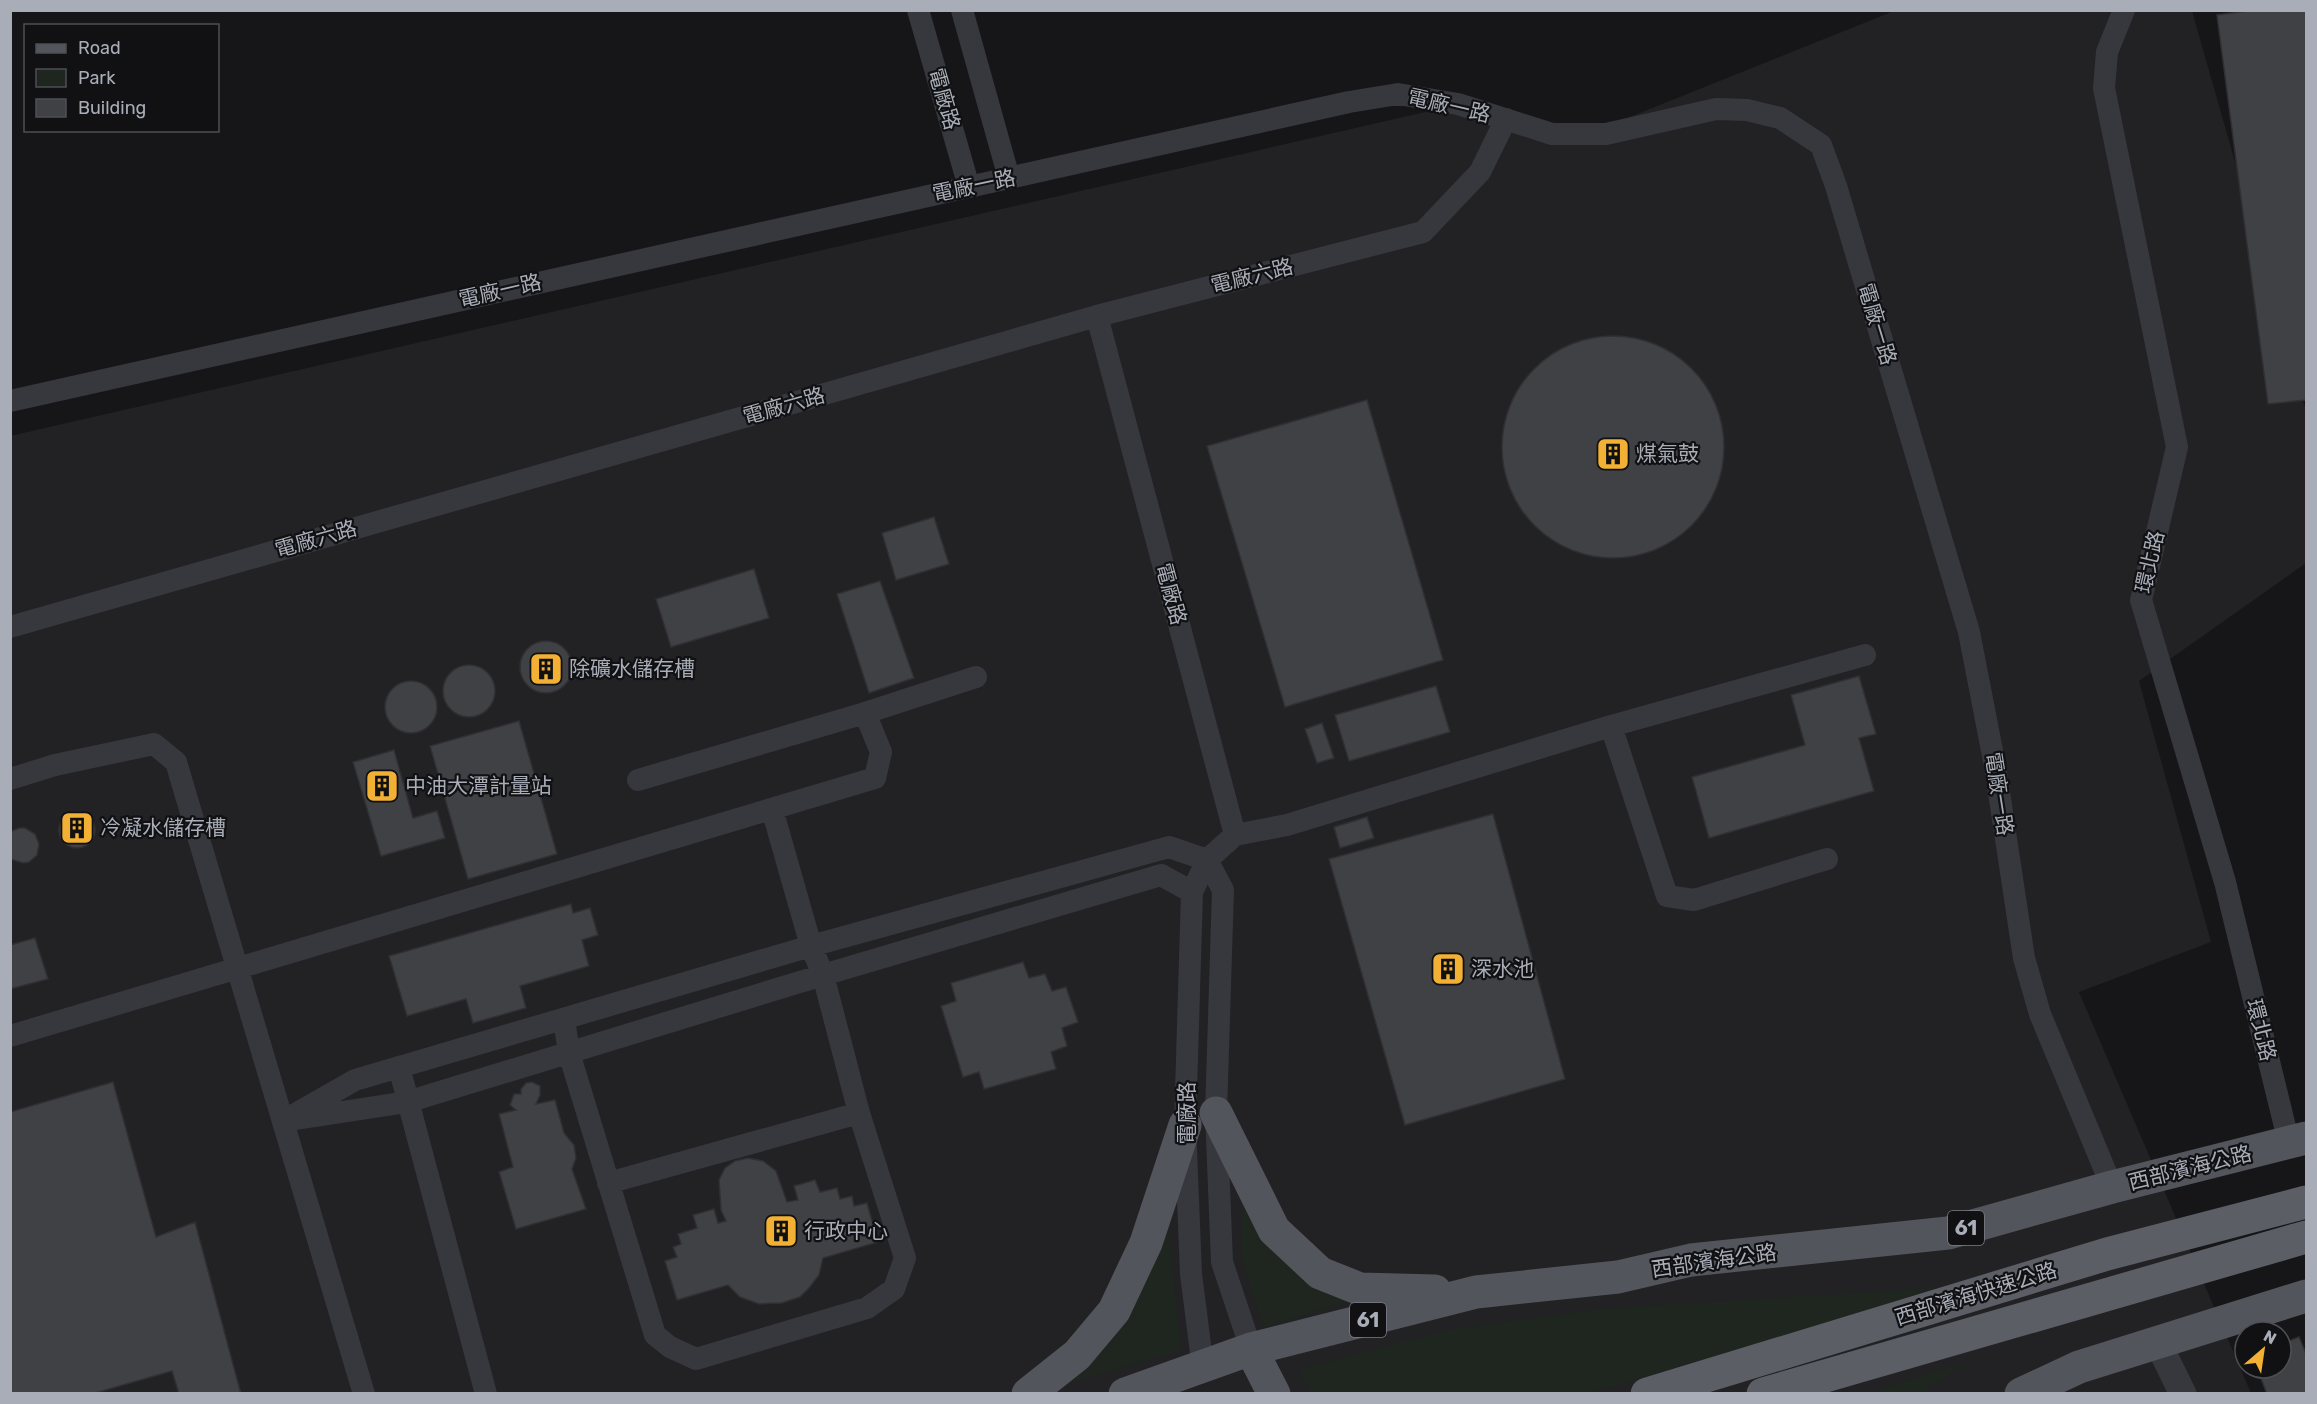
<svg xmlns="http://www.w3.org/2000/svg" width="2317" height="1404" font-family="Rubik,'Noto Sans TC',sans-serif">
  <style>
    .built { fill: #222225 }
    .green { fill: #1e261f }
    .building { fill: #404145; stroke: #303034; stroke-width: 1.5 }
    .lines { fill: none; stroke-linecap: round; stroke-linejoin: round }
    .minor { stroke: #37383d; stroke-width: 22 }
    .tertiary { stroke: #37383d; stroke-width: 27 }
    .primary { stroke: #53555c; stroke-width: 33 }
    .trunk { stroke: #5b5e65; stroke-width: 33 }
    .labels { text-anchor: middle; stroke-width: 4.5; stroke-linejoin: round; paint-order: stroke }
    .shield { fill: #111113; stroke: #7b7e86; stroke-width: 1.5 }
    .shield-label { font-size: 20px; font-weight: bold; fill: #a8adb8 }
    .street-label { font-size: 21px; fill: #a8adb8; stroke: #111113 }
    .poi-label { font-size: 21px; fill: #a8adb8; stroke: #111113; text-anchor: start }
  </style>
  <rect width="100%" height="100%" fill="#161618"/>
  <path class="built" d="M1894,11H2192L2306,411V563L2139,681L2211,942L2079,992L2251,1393H11L10,436L1443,108L1560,145Z"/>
  <path class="green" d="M1242,1194L1361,1297L1264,1328L1241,1257Z
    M1169,1230L1181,1350L1063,1385L1148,1274Z
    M1951,1287L1590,1393H1311L1298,1370L1447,1330L1598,1309Z
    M1967,1362L1923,1393H1868Z"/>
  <path class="building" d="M2255,10H2306V400L2268,404L2217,15Z
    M1502 447a111 111 0 1 1 222 0a111 111 0 1 1-222 0Z
    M1367,400L1443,660L1285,707L1207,446Z
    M934,517L949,564L896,580L882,533Z
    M754,569L769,618L671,647L656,599Z
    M880,581L914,678L869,693L837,594Z
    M520 667a26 26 0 1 1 52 0a26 26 0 1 1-52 0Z
    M443 691a26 26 0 1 1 52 0a26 26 0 1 1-52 0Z
    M1859,676L1876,734L1859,738L1874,791L1709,838L1692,777L1805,745L1791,695Z
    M385 707a26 26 0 1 1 52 0a26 26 0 1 1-52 0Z
    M1436,686L1450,732L1349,761L1335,715Z
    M519,721L557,854L468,879L430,746Z
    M1322,723L1334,758L1317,763L1305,729Z
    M394,750L413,818L437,811L445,838L381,856L353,762Z
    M59 830a18 18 0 1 1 36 0a18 18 0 1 1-36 0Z
    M1493,814L1565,1079L1405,1125L1329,859Z
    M1367,817L1374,838L1340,848L1334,827Z
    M19,828H25L35,834L39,844L37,855L29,862L23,863L10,859V832Z
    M571,904L573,913L590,908L598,935L582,940L589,966L520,986L526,1008L473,1023L466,999L407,1016L389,956Z
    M35,938L48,979L10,989V945Z
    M1023,962L1029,978L1045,974L1052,991L1066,987L1078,1022L1062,1028L1067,1046L1051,1052L1056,1069L984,1089L979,1072L963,1077L941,1006L956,1001L951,983Z
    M113,1082L156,1237L195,1222L241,1394H179L172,1371L92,1394H10V1112Z
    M532,1082L540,1086V1095L536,1104L555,1100L564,1133L574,1145L576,1158L572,1169L586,1209L516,1229L499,1172L513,1167L499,1114L516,1110L510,1105L514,1094H521V1089L526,1083Z
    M748,1158L763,1161L776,1171L787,1202L798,1200L794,1186L815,1180L820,1192L837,1188L840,1199L852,1196L854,1206L867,1203L878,1242L823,1258L819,1275L809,1288L800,1297L782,1303L759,1304L740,1297L728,1285L677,1300L665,1261L677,1257L673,1247L681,1244L678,1234L697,1228L693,1215L714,1209L718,1223L726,1221L721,1210L719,1180L725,1168L735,1161Z
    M2299,1337L2306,1354V1394H2267L2257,1368H2281V1344Z"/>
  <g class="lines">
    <path class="minor" d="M918,10L969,187
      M962,10L1009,178
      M2124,10L2107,52L2104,88L2177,447L2141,600L2225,882L2289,1143
      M1097,316L1235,835
      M10,401L1349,102L1398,94L1458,104L1552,134H1606L1716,109L1747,110L1780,118L1821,145L1836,186L1969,632L1995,766L2024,958L2040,1014L2112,1187
      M10,627L1097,316L1423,232L1480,172L1506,119
      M865,713L976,677
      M1611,726L1667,896L1694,900L1827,859
      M10,779L55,765L154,744L176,762L364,1394
      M1235,835L1287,825L1611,726L1865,655
      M564,1019L569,1053L655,1335L670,1347L696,1359L867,1308L894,1289L905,1258L859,1113L823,975L811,946L772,809
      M10,1036L875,778L881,752L865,713L638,780
      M399,1067L486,1394
      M296,1119L407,1102L823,975L1161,875L1192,892
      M283,1121L355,1080L811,946L1169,847L1207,860L1223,890L1216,1113L1222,1262L1251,1349
      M608,1183L859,1113
      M1203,1368L1191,1274L1185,1125L1192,892L1207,860L1235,835"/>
    <path class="tertiary" d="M2158,1343L2183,1394"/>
    <path class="primary" d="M1216,1113L1274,1230L1320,1273L1360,1289L1435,1291
      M1251,1349L1274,1394
      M1028,1394L1077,1355L1114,1311L1146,1243L1185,1125
      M1125,1394L1251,1349L1476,1292L1618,1277L1691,1260L1948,1233L2112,1187L2306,1138
      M2021,1394L2079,1367L2306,1296"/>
    <path class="trunk" d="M1647,1394L2107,1254L2306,1202
      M1763,1394L2306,1237"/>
  </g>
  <defs>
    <symbol id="building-square" viewBox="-11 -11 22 22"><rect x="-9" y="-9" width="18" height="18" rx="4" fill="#f2b134" stroke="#111113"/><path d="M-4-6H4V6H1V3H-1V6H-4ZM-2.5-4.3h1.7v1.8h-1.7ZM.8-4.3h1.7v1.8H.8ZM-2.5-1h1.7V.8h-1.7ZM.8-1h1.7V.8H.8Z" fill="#111"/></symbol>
  </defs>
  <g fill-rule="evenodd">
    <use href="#building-square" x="1594" y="435" width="38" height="38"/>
    <use href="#building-square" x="527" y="650" width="38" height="38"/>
    <use href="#building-square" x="363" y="767" width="38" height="38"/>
    <use href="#building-square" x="58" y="809" width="38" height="38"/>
    <use href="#building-square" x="1429" y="950" width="38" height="38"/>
    <use href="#building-square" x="762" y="1212" width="38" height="38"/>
  </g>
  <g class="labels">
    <g class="shield">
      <rect x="1948" y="1211" width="36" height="34" rx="4.5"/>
      <rect x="1350" y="1303" width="36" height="34" rx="4.5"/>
    </g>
    <g class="shield-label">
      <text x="1966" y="1235">61</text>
      <text x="1368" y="1327">61</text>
    </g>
    <g class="street-label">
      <text transform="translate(944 99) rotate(74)" y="7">電廠路</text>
      <text transform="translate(1449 106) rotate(13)" y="7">電廠一路</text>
      <text transform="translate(974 186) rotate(-12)" y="7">電廠一路</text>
      <text transform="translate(1252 276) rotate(-14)" y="7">電廠六路</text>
      <text transform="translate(500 291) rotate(-13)" y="7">電廠一路</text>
      <text transform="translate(1877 324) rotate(73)" y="7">電廠一路</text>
      <text transform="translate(784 406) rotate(-16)" y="7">電廠六路</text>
      <text transform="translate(316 539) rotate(-16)" y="7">電廠六路</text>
      <text transform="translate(2150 562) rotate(-77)" y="7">環北路</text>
      <text transform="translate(1171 594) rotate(75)" y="7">電廠路</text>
      <text transform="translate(1999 794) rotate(81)" y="7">電廠一路</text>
      <text transform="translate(2261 1030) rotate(76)" y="7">環北路</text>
      <text transform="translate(1187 1113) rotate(-90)" y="7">電廠路</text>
      <text transform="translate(2190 1168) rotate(-14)" y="7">西部濱海公路</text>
      <text transform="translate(1714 1261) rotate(-8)" y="7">西部濱海公路</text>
      <text transform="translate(1976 1294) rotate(-17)" y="7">西部濱海快速公路</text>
    </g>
    <g class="poi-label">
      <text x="1636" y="461">煤氣鼓</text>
      <text x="569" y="676">除礦水儲存槽</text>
      <text x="405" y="793">中油大潭計量站</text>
      <text x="100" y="835">冷凝水儲存槽</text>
      <text x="1471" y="976">深水池</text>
      <text x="804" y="1238">行政中心</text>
    </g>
  </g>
  <rect width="2317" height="1404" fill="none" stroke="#a8adb8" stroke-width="24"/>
  <rect x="24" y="24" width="195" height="108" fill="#111113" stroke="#4d4f55" stroke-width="1.5"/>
  <rect x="36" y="44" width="30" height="9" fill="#53555c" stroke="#4d4f55" stroke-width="1.5"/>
  <text x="78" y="54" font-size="18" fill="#a8adb8">Road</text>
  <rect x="36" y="69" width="30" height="18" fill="#1e261f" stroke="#4d4f55" stroke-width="1.5"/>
  <text x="78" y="84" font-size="18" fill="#a8adb8">Park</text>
  <rect x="36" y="99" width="30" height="18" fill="#404145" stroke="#4d4f55" stroke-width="1.5"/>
  <text x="78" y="114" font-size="18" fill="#a8adb8">Building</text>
  <g transform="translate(2263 1350) rotate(29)"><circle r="28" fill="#111113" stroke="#4d4f55" stroke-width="1.5"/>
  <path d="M0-4.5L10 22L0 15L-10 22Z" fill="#f2b134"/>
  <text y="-9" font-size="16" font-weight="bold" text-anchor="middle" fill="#a8adb8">N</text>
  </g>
</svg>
